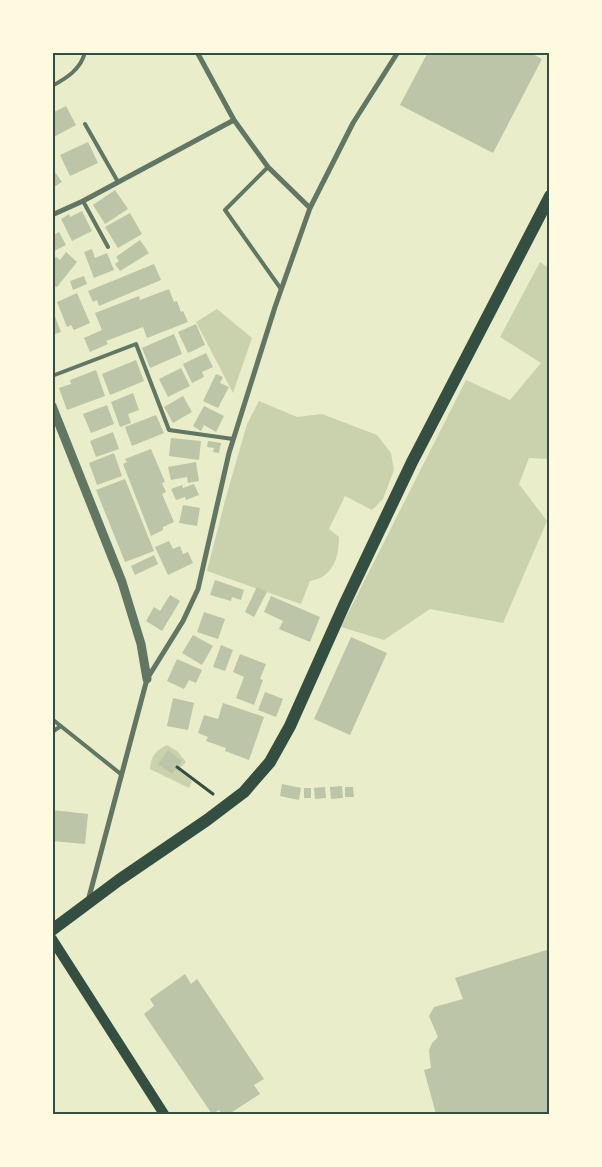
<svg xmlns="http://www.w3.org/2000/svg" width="602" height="1167" font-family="Arial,sans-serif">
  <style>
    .green { fill: #cad2ad }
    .building { fill: #bcc5a7 }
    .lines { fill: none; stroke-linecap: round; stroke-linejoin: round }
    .path { stroke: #344e41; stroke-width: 3 }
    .service { stroke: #617663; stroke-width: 4 }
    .minor { stroke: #617663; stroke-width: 5 }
    .tertiary { stroke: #617663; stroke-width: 9 }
    .secondary { stroke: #344e41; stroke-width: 10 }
    .primary { stroke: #344e41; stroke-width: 12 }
    .neatline { fill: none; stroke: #344e41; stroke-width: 2 }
  </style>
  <rect width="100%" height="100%" fill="#e9edc9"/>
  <path class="green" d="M540,262L550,269L549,459L529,458L519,484L547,521L503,623L430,609L384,640L341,627L466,380L510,400L541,363L500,337Z
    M217,309L252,338L233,393L196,322Z
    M259,401L297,417L322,414L377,435L391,453L394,470L383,499L372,510L345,496L329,529L339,537C339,558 333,577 310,581L301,604L207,571L226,497L247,424Z
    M167,745L177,751L186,762L178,770L192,781L189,788L150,769C151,756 156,750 167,745Z"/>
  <path class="building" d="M428,52H529L542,59L493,153L400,105Z
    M66,106L76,125L52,138V113Z
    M88,142L98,163L70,176L60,155Z
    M52,168L62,182L52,188Z
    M115,190L128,209L105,224L93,205Z
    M82,211L92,231L72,241L61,219L69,214L70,217Z
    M130,213L142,234L118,248L105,227Z
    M59,232L66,245L52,252V236Z
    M140,240L149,253L120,271L115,264L119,261L116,257Z
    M92,249L95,258L107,253L114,270L94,278L84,252Z
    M66,252L77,262L57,287L52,286V260L56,257L60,260Z
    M154,264L161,280L99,306L97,300L93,302L88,291Z
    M84,276L87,284L73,290L70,281Z
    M169,289L174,302L177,301L181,312L183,311L188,322L147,338L143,327L106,341L108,344L90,352L84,338L102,330L95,313L139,296L140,300Z
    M77,293L90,323L74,330L71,325L67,327L57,302Z
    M52,309L61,332L52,335Z
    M196,324L205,345L188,353L178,332Z
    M174,334L182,354L150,368L142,348Z
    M206,353L213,367L202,372L204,377L192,383L183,364Z
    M136,360L144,381L110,395L102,374Z
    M181,368L190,386L168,397L159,379Z
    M96,370L105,396L67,410L59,388L71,384L70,380Z
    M216,374L223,377L220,383L229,387L218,408L203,401Z
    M133,393L139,410L128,414L131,423L120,427L111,402Z
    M183,396L192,412L173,423L164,407Z
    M107,405L114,424L91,433L83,414Z
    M204,406L224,416L216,432L204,425L201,431L193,426Z
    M156,415L164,433L132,446L125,427Z
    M113,432L119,449L96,457L90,441Z
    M171,438L201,441L199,460L169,456Z
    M208,441L221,443L219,453L213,452L214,448L207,447Z
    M151,449L165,482L162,483L166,492L162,494L174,522L163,527V530L151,536L123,464L127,462L125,459Z
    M114,453L122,476L97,485L89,463Z
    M196,462L199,481L188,483L187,477L171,480L168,467Z
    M125,479L154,551L125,562L96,490Z
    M194,484L199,495L186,500L185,497L176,500L171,489L182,485L183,488Z
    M183,505L200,508L197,526L179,523Z
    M169,541L173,549L180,546L183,554L188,552L193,563L168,575L155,547Z
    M154,555L158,564L135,575L131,566Z
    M215,580L244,590L241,600L232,597L231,601L210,595Z
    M257,587L267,592L254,617L245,612Z
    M170,595L180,601L162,631L146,621L154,607L160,611Z
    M271,596L320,617L310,642L279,629L283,621L264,612Z
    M204,612L225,619L218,639L197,632Z
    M193,635L213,646L202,665L182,653Z
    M351,637L387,653L350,735L314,719Z
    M221,645L233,650L225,671L213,667Z
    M240,654L266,664L260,679L263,680L254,705L236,698L244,677L233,672Z
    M177,659L202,670L196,683L189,680L184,689L167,681Z
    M265,692L283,699L276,717L258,710Z
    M173,698L194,703L188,730L167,726Z
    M223,703L264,717L249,760L225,751L226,748L206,741L208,737L198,733L204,715L218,719Z
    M168,750L182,761L172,774L158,764Z
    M282,784L301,788L299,800L280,796Z
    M342,786L343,798L331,799L330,787Z
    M325,787L326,798L315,799L314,788Z
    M345,787H353L354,797H345Z
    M304,788H311V798H304Z
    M52,810L88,814L85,844L52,841Z
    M550,949V1114H436L424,1070L431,1068L429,1050L432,1043L438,1037L429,1016L434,1007L463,999L455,978Z
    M185,974L191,984L197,979L264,1079L254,1085L260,1094L229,1114H222L219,1110L212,1114L144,1014L154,1006L150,999Z"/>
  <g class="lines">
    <path class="path" d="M177,767L213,794"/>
    <path class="service" d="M52,86C67,78 81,69 85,52
      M85,124L118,182
      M268,167L225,210L281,289
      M83,201L108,247
      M52,376L136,344L169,430L233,439
      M52,719L122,775
      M52,732L61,726"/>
    <path class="minor" d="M197,52L234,120
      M52,215L83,201L234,120L268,167L310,208
      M88,901L147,679L183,621L198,589L229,453L275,307L310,208L353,123L398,52"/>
    <path class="tertiary" d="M52,406L122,582L141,644L147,679"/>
    <path class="secondary" d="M52,939L164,1114"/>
    <path class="primary" d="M52,930L119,880L207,820L244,792L270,762L290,726L345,603L412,462L550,196"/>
  </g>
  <rect width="602" height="1167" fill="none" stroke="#fefae0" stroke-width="108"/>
  <rect x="54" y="54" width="494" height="1059" class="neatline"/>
</svg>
